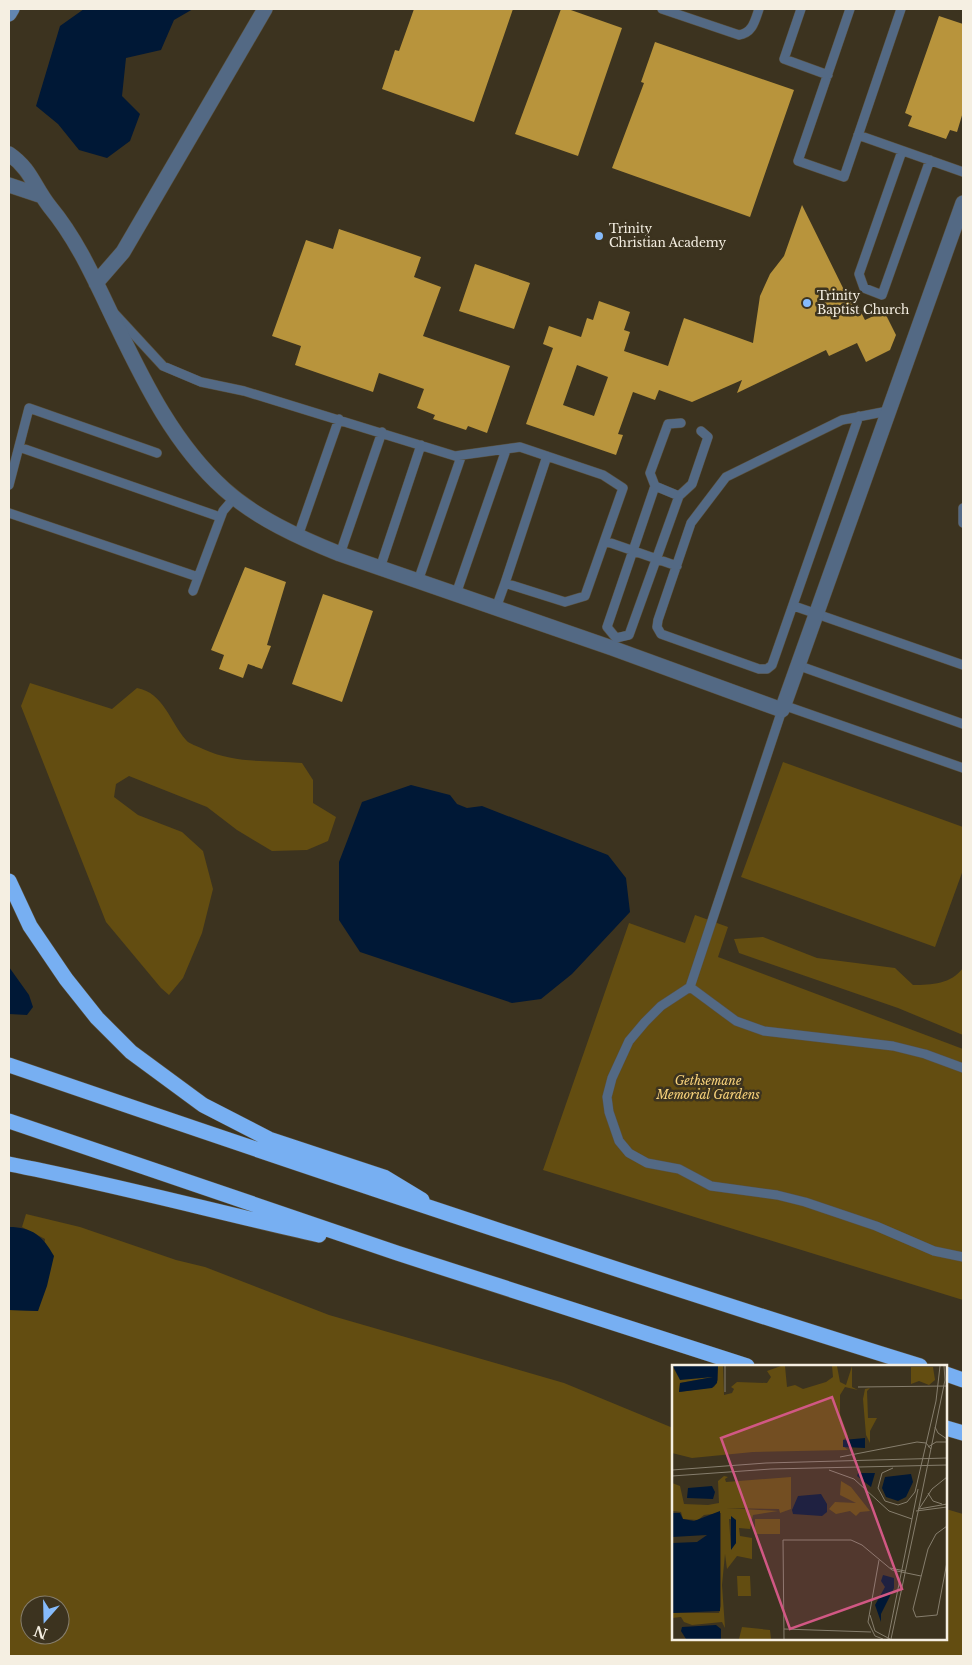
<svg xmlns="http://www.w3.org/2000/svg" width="972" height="1665" font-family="'Libre Baskerville',serif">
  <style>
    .green { fill: #634d11; fill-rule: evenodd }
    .water { fill: #001836 }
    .building { fill: #b8943c; fill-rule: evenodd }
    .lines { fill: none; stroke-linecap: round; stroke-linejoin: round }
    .lane-casing { stroke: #5a513e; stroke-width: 10 }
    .street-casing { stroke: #5a513e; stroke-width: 16 }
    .secondary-casing { stroke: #5a513e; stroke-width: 16 }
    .highway-casing { stroke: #5a513e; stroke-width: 16 }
    .lane { stroke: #536984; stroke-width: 9 }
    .street { stroke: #536984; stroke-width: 15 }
    .secondary { stroke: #6286b1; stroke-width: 15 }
    .highway { stroke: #77aff2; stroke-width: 15 }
    .poi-dot { fill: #86bbfb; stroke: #3c331f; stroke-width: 2 }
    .labels { text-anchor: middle; stroke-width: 5; stroke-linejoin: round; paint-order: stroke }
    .poi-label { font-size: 12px; fill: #f5efe2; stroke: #3c331f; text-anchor: start }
    .park-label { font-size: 12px; font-style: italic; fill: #fad47c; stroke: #3c331f }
    .inset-road { fill: none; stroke: #867e6d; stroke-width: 1 }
    .view { fill: #d15884; fill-opacity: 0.15; stroke: #d15884; stroke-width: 2.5 }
    .inset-edge { fill: none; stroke: #f5efe2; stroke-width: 2.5 }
  </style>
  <rect width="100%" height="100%" fill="#3c331f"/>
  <path class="green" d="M30,683L112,709L137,688C164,693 170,722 186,740C189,744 198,746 203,749C236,764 267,760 302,763L313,780V803L336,817L328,841L307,850L272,851L237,830L207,807L129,776L116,784L114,797L138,815L182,832L203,851L213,889L202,933L183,978L169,995L161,988L106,922L21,706Z
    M783,762L963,827V870L935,947L741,877Z
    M695,915L728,927L718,957L963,1049V1300L543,1170L629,923L685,943Z
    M763,937L817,958L895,968L913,985C932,985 951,984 963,968V1035L898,1008L739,953L734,939Z
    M26,1214L80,1227L176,1260L205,1267L329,1315L564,1383L673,1428V1639H946V1509L963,1514V1656H9V1310L38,1311L45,1239L22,1227ZM30,1605H60V1635H30Z"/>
  <path class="water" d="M84,9H193L174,20L161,50L126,58L122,96L140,114L130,141L107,158L79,150L58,124L36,106L60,26Z
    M411,785L450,795L457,804L467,808L482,806L608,855L626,878L630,912L572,974L541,999L512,1003L360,952L339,920V862L362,802Z
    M9,967L29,995L33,1007L27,1015L9,1014Z
    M9,1227C32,1227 43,1236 54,1256L47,1286L38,1311L9,1310Z"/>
  <path class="building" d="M414,9H513L474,122L382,89L395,50L399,51Z
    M561,9H568L622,28L578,156L515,134Z
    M939,16L963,24V112L957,132L950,130L946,139L908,126L912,116L905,113Z
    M655,42L794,90L750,217L612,168L644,83L641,82Z
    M802,205L846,294L850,291L865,320L884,311L896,335L890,350L866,362L857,343L829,356L826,350L737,393L742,380L692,402L659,390L655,400L633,392L618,434L623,435L616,455L526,424L553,348L543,344L549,326L581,337L587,318L593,320L599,301L630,312L624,330L630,332L624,351L668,366L684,318L753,343L760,296L770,274L784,256ZM577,365L608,377L594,416L563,405Z
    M339,229L421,257L414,277L441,287L423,336L510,366L487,433L468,426L466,430L433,419L435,415L417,408L424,389L379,373L373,392L295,365L301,346L272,336L306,240L333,249Z
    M475,264L530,283L514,329L459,311Z
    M245,567L286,582L267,645L271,646L262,669L248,664L243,678L219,669L224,655L211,650Z
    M323,594L373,611L342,702L292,684Z"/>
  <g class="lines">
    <defs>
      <path id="lane" d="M662,9L739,35C753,33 755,20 759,9
        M801,9L784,59L828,75
        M850,9L798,161L844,177L901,9
        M858,135L963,172
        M902,151L859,274L864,288L882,295L930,160
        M115,314L163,366L201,382L244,391L455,456L520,447L603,475L623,488L585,596L565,602L505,583L496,608
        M859,416L772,665L767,669H759L661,634L657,627L658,620L691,523L726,477L842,420L888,411
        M19,447L220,517
        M9,485L29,408L157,453
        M655,486L679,496
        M963,508V523
        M9,513L198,577
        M298,536L339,419
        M605,541L677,566
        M340,554L382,432
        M380,568L421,445
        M418,581L461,457
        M505,583L547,456
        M193,591L223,511L235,497
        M456,594L506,450
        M794,606L963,665
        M616,638L607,627L655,486L650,473L668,424L681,423
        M616,638L629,635L679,496L692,484L708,437L701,431
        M797,665L963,724
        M783,705L963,768
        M782,710L690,987L661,1006L645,1022L629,1041L612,1078L607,1097L609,1112L619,1141L629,1153L647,1163L679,1169L711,1186L777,1195L805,1202L876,1226L934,1251L963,1257
        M690,987L736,1021L764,1031L893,1046L925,1054L963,1068"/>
      <path id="street" d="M9,154C31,169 34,187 50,207C79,242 97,285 117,326C145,384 175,445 224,489C256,518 300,538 340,554L612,648L782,710L963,203
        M9,185L42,196
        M96,283L123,252L265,9"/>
      <path id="secondary" d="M9,14L12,9"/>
      <path id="highway" d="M9,881L30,926L66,979L97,1018L131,1052L203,1105L269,1139L384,1177L422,1200
        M9,1065C312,1169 614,1271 920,1366
        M9,1121L397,1253L747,1366
        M9,1164C113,1184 216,1212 319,1235
        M946,1374L963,1380
        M946,1428L963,1433"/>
    </defs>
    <use href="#lane" class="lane-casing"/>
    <use href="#street" class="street-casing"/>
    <use href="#secondary" class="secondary-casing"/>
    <use href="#highway" class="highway-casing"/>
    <use href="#lane" class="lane"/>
    <use href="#street" class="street"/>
    <use href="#secondary" class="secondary"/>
    <use href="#highway" class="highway"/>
  </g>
  <g class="poi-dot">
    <circle cx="599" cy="236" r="5"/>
    <circle cx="807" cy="303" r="5"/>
  </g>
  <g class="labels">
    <g class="poi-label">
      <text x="609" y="233">Trinity<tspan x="609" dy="14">Christian Academy</tspan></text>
      <text x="817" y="300">Trinity<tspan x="817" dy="14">Baptist Church</tspan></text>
    </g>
    <g class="park-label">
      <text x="708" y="1085">Gethsemane<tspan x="708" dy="14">Memorial Gardens</tspan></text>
    </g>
  </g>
  <g transform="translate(672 1365)">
    <rect width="275" height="275" fill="#3c331f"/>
    <path d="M0,1L6,11L41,12L8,18L7,27L42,22L46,15V1H51L52,30L60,28L62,24L59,22L65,17L95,18L99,12L95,6L109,1H113L115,22L123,20L131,24L154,17L161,12L160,1H165L168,17L174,20L180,1V22L186,25L173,22L168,30V49L176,71L171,75V81L176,85L81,87L20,93L0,88ZM239,2H261L263,15L257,20L247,16L239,19ZM198,23L195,26L196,53H205L198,66V78L194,70L191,34L193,24ZM52,111L56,112L53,114L54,117L119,112V144L108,148L107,144L54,143L106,146L81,150L78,164L67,163L68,171L80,173V194L65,191L55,204L53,189L50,220L53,263L50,257L20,260L12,257L9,252L0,253V248H47L49,241V148L32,150L26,155L11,154L9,147L0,146V118L8,121L12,139L36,140L47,138L46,116ZM57,154L64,155V178L59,184ZM169,116L179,122L198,146L188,147L184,151L178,146L164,149L157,144L163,137L184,138L168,130ZM83,154H108V169H83ZM65,211H78L79,231H66ZM70,262L98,265L99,274H67Z" fill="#634d11" fill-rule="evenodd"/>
    <path d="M1,1H46L45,18L40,23L7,27L8,18L41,12L8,15ZM193,73V83L171,82V75ZM186,108H203L199,122L185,111ZM239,109L241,117L234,132L226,136L214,132L210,123L213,112ZM40,121L43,127L41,134L15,133L16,123ZM149,129L155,139V147L150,151L121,149L120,145L126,131ZM48,146V246L0,248V178L25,177L35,170L0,172V148H8L11,154L22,156ZM59,151L64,155V178L59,185ZM211,210L222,213V223L209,249V257L203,240L213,222L209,216ZM44,260L49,264V274H14L9,266L10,262Z" fill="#001836"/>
    <path class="inset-road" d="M53,1V27M186,22L275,21M264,36L268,1M263,62L266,68L275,74M256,82L264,77H275M168,92L245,77L254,78L259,84M221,103L210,108L206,123L213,136L226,140L235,137L243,127L264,36M0,105L94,98L275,93M157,105L182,114L217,146L240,154M0,111L99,104L275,100M256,128L261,136L270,139M247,144L275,139M247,144L260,124L275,112M244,146L275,142M246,147L273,15L272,1M275,161L264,169L256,184L241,244L244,252L265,250L275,197M207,195L196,257L203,271L211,274M218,203L233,206M198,250L203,266L218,274M112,264L199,267M112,274L111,175H179L190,180L220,205L249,211M216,274L246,124M219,274L246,147"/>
    <path class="view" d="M160,32L230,224L118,264L49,73Z"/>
    <rect width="275" height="275" class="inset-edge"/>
  </g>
  <rect width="972" height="1665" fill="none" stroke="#f5efe2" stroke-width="20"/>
  <g transform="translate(45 1620) rotate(200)"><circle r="24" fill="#3c331f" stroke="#867e6d"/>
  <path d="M0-4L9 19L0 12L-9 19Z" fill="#86bbfb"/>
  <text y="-8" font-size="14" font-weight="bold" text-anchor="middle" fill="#f5efe2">N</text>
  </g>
</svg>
